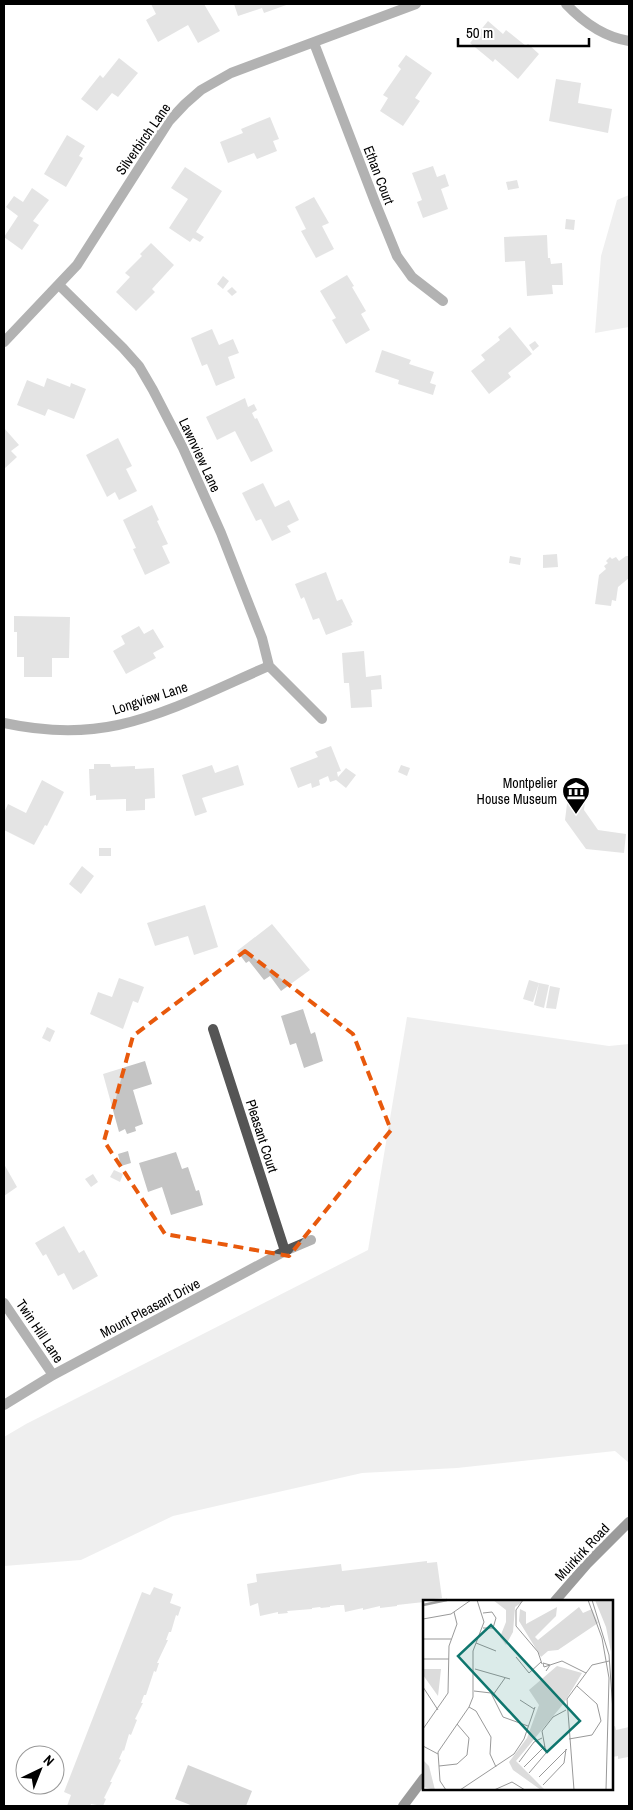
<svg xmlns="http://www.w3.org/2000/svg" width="633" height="1810" font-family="'Archivo Narrow',sans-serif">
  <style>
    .green { fill: #dcdcdc }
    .water { fill: #a3a3a3 }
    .building { fill: #c4c4c4 }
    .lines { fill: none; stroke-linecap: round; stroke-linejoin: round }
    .street { stroke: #555; stroke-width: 10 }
    .secondary { stroke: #222; stroke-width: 10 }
    .marked { fill: none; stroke: #e8590c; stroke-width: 4; stroke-dasharray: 10 6; stroke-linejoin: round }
    .labels { text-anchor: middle; stroke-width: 5; stroke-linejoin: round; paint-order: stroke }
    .street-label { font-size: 14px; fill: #000; stroke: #fff }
    .poi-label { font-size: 14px; fill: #000; stroke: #fff; text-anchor: end }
    .inset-river { fill: none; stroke: #a3a3a3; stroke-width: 2.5 }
    .inset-road { fill: none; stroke: #999; stroke-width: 1 }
    .view { fill: #0f766e; fill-opacity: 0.15; stroke: #0f766e; stroke-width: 2.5 }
    .inset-edge { fill: none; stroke: #000; stroke-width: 2.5 }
  </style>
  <rect width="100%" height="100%" fill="#fff"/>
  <path class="green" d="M629,195V327L595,333L601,256L617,200Z
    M407,1017L609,1046L629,1044V1463L615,1451L457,1468L362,1473L173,1516L81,1560L4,1566V1437L26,1424L368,1250Z"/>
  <path class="water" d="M188,1765L252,1791L246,1806H193L175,1799Z"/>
  <path class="building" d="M151,4H204L220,31L198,43L188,25L158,42L146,20L156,14Z
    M234,4H289L264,13L262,8L238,16Z
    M488,21L503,34L506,30L526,46L528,44L539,54L518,79L495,59L493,62L470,43Z
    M406,55L432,73L415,98L420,101L403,126L380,111L388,98L383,95L401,69L398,66Z
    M119,58L138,73L118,97L112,93L97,111L81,99L100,75L103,78Z
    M556,79L581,83L578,103L612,109L608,133L549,121Z
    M270,117L279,139L273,141L277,151L257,159L254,153L228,163L220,142L243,133L241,129Z
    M67,135L85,146L79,156L83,158L66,187L44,174Z
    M433,166L437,177L445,174L449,186L441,189L448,209L423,218L417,202L422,200L412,173Z
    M185,167L222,191L196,232L204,237L200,242L193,238L190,242L169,228L188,199L171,188Z
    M517,180L519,188L508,190L506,182Z
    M32,188L49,200L33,221L39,225L22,250L4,237L18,216L6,207L14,196L23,202Z
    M314,197L329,223L322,226L334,249L316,258L301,231L306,229L295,207Z
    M566,219L575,220L574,230L565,229Z
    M547,235L548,258H550L551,264L562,263L563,285H552L553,294L527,296L525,261L505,262L504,237Z
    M151,243L174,265L152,289L155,292L136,311L116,292L130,277L125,273L142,256L140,254Z
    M347,275L354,286L352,287L366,311L361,314L370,330L346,344L332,320L336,318L320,291Z
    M223,276L229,281L223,289L217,284Z
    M232,287L237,292L232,296L227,291Z
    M510,327L532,354L508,373L511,377L489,394L471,371L485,360L481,355L500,340L498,337Z
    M212,329L219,345L233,339L239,353L228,357L235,378L216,386L207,364L202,366L191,338Z
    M535,341L539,346L533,351L529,345Z
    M382,350L411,360L409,364L434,372L430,383L436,385L433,395L398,384L399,380L375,372Z
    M47,378L70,387L71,383L86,389L74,419L48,409L45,416L17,405L27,380L44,387Z
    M245,398L248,407L254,404L257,410L252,413L255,419L257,418L273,451L251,462L235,431L217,440L206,417Z
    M4,428L19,445L11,451L17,457L4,469Z
    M118,438L132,466L126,469L137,491L119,500L115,492L107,497L86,455Z
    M263,483L275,507L289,500L299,520L287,526L291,532L272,541L261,519L256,521L242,493Z
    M152,505L159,520L157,521L168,544L162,546L170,563L145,575L133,549L136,548L123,520Z
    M557,554L558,567L543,568V555Z
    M510,556L521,558L520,565L509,563Z
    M626,556H629V578L618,587L616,601L612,600L611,606L595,604L599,575L606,569L604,566L608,563L606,561L610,557L612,559L616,557L619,561Z
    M326,572L337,601L342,599L353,622L351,623L352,625L326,635L319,618L313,620L304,597L301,599L295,584Z
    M14,616L70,617L69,658H52V677H24V657H17V632H14Z
    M139,626L144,634L153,629L164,647L153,653L156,658L126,674L113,651L125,644L121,636Z
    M364,651L366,677L381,675L382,689L371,690L372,707L351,708L349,683H344L342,653Z
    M331,746L341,771L337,772L338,777L346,768L356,775L346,788L336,780L330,782L328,776L319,780L320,785L312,788L311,783L298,788L290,768L318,757L315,752Z
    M94,764H110L111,767L135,766V769L154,768L155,798L145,799V810L126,811V799L96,800V795L90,796L89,769H94Z
    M212,765L215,773L238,765L244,785L202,798L207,812L195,816L182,775Z
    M401,765L410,768L407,776L398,772Z
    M42,780L64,792L47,826L45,825L34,845L4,830V813L8,804L26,813Z
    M570,780L587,783L584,810L598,830L626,834L624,853L586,849L565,820Z
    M99,848H111V856H99Z
    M82,866L94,876L81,894L69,884Z
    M205,905L218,947L194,955L188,936L155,946L147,923Z
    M272,924L310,970L281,991L270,976L264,980L249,961L246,963L237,951Z
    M119,978L144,987L138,1003L133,1001L123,1029L90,1014L98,992L112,997Z
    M529,980L539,983L533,1002L523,999Z
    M539,983L549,985L544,1008L534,1005Z
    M550,986L560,988L556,1009L546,1008Z
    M303,1009L311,1034L315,1032L323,1061L304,1068L296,1043L290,1045L281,1016Z
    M47,1027L55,1031L50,1042L42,1038Z
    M145,1061L152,1084L133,1090L143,1124L135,1127L136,1131L127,1134L125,1129L119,1132L103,1074Z
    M128,1151L131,1163L121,1166L118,1154Z
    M176,1152L182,1169L188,1167L196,1191L199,1190L203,1205L171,1215L162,1187L148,1192L139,1163Z
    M4,1164L17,1187L4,1196Z
    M114,1170L123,1174L120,1182L110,1177Z
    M93,1174L98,1182L91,1187L85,1179Z
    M64,1226L79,1253L84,1250L98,1276L73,1290L64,1273L58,1276L46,1254L43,1256L35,1243Z
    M427,1561V1563L437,1562L442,1598L433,1599V1601L397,1605V1606L380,1608V1606L363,1610V1608L345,1612L344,1605H338L330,1606V1607L321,1608L320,1607L312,1608V1609L287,1611L288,1613L278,1614V1612L260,1616L258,1603L250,1606L247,1584L257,1582L256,1574L341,1564L342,1571Z
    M154,1587L173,1594L170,1603L181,1607L178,1616L176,1615L171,1632H169L166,1640H168L157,1663H159L156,1672L154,1671L146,1695H144L141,1703H143L135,1719L137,1720L131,1735L129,1734L124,1751L123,1750L119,1759L121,1760L110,1782H112L104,1798L106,1799L103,1806L91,1804L90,1806H67L71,1795L64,1792L142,1592L150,1595Z
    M615,1726L616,1730L629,1727L628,1757L618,1759V1756L612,1757V1727Z"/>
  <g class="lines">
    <path class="street" d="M566,4C583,22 604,37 629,41
      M314,43L375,202L397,256L412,277L443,301
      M59,285L123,348L139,366L153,390L183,448L221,533L262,638L269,666
      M4,342L77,265L169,121L185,104L201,90L231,73L416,4
      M269,666L322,719
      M4,723C41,731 81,733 118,725C171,713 220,687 269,666
      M213,1029L285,1251
      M4,1303L53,1375
      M4,1405L53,1375L285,1251L311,1240"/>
    <path class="secondary" d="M555,1601L587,1564L629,1522
      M403,1806L424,1778"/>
  </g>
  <path d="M0 0H633V1810H0ZM245,951L353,1034L391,1130L289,1256L165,1234L104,1141L133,1036Z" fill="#fff" fill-opacity=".55" fill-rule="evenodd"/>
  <path class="marked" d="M245,951L353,1034L391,1130L289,1256L165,1234L104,1141L133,1036Z"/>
  <defs>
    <symbol id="museum-pin" viewBox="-11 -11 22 30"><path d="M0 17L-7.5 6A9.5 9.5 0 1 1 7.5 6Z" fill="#000" stroke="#fff"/><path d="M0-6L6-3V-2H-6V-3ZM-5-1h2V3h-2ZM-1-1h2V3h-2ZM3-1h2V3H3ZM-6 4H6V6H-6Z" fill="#fff"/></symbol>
  </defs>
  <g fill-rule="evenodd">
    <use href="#museum-pin" x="560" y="775" width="32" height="43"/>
  </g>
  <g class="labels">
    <g class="street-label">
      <text transform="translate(143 139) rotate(-55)" y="5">Silverbirch Lane</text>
      <text transform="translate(379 175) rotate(69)" y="5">Ethan Court</text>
      <text transform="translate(200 455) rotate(65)" y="5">Lawnview Lane</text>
      <text transform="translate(150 698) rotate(-18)" y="5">Longview Lane</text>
      <text transform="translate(262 1136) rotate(72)" y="5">Pleasant Court</text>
      <text transform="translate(150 1308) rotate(-28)" y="5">Mount Pleasant Drive</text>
      <text transform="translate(40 1331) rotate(56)" y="5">Twin Hill Lane</text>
      <text transform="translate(582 1552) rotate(-47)" y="5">Muirkirk Road</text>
    </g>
    <g class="poi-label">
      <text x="557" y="788">Montpelier<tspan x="557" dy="16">House Museum</tspan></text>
    </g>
  </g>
  <g transform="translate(423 1600)">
    <rect width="190" height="190" fill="#fff"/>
    <path d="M70,0H102L92,7L90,32L83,45L77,37L83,22V10ZM172,0H190L188,52L183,27ZM134,7L133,16L112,37L115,40L156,7L160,13L169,9L175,23L135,50L125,51L118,57L96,21L97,9L103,12V24ZM134,66L159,73L141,103L93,161L122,190H118L90,170L86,162L104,138L116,105L106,90ZM0,69H18L15,96L0,75ZM0,160L6,166L12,190L0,187Z" fill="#dcdcdc"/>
    <path class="inset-river" d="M0,5L24,0"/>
    <path class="inset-road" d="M100,0L93,10V26L115,52L119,64M165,0L179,38L186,78L183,190M169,0L186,55L190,111M60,13L69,12L73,18L70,28H60M0,19L28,14L48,0M0,39H28M53,43L73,51M93,57L106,73L118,62M0,59H26M52,69L87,79M123,71L127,65L121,67L120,63L127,65L139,61L163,73M0,87L15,110M51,91L68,93L80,117L105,126M70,95L82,78M97,100L111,109M46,107L53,111L68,137L67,154L73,167M0,129L25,93L26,46L34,24L31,12M146,139L169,135L178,121L174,104L154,86M0,146L15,154M96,162L111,142L119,138M16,166L34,164L44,155L46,138L34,124M101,167L122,146M106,173L123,153L119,131L130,117L143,110M116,177L144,149M120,185L141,163L143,149M23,190L17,181L15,152L46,107L50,97V51L61,22L54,0M37,190L91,154L101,139L112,107M71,190L89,182L102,190M151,190L144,99L169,65L186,61"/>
    <path class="view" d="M68,25L157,121L124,152L35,56Z"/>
    <rect width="190" height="190" class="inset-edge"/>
  </g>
  <rect width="633" height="1810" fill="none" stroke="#000000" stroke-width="10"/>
  <g transform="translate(40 1770) rotate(43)"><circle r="24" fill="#ffffff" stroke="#999999"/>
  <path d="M0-4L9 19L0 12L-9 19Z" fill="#000000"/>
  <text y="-8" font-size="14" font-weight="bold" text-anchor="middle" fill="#000000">N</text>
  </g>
  <path d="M458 38v8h131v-8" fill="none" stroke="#000000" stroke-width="2.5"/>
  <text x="466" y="38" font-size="15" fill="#000000" stroke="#ffffff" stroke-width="4" paint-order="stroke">50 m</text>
</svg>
